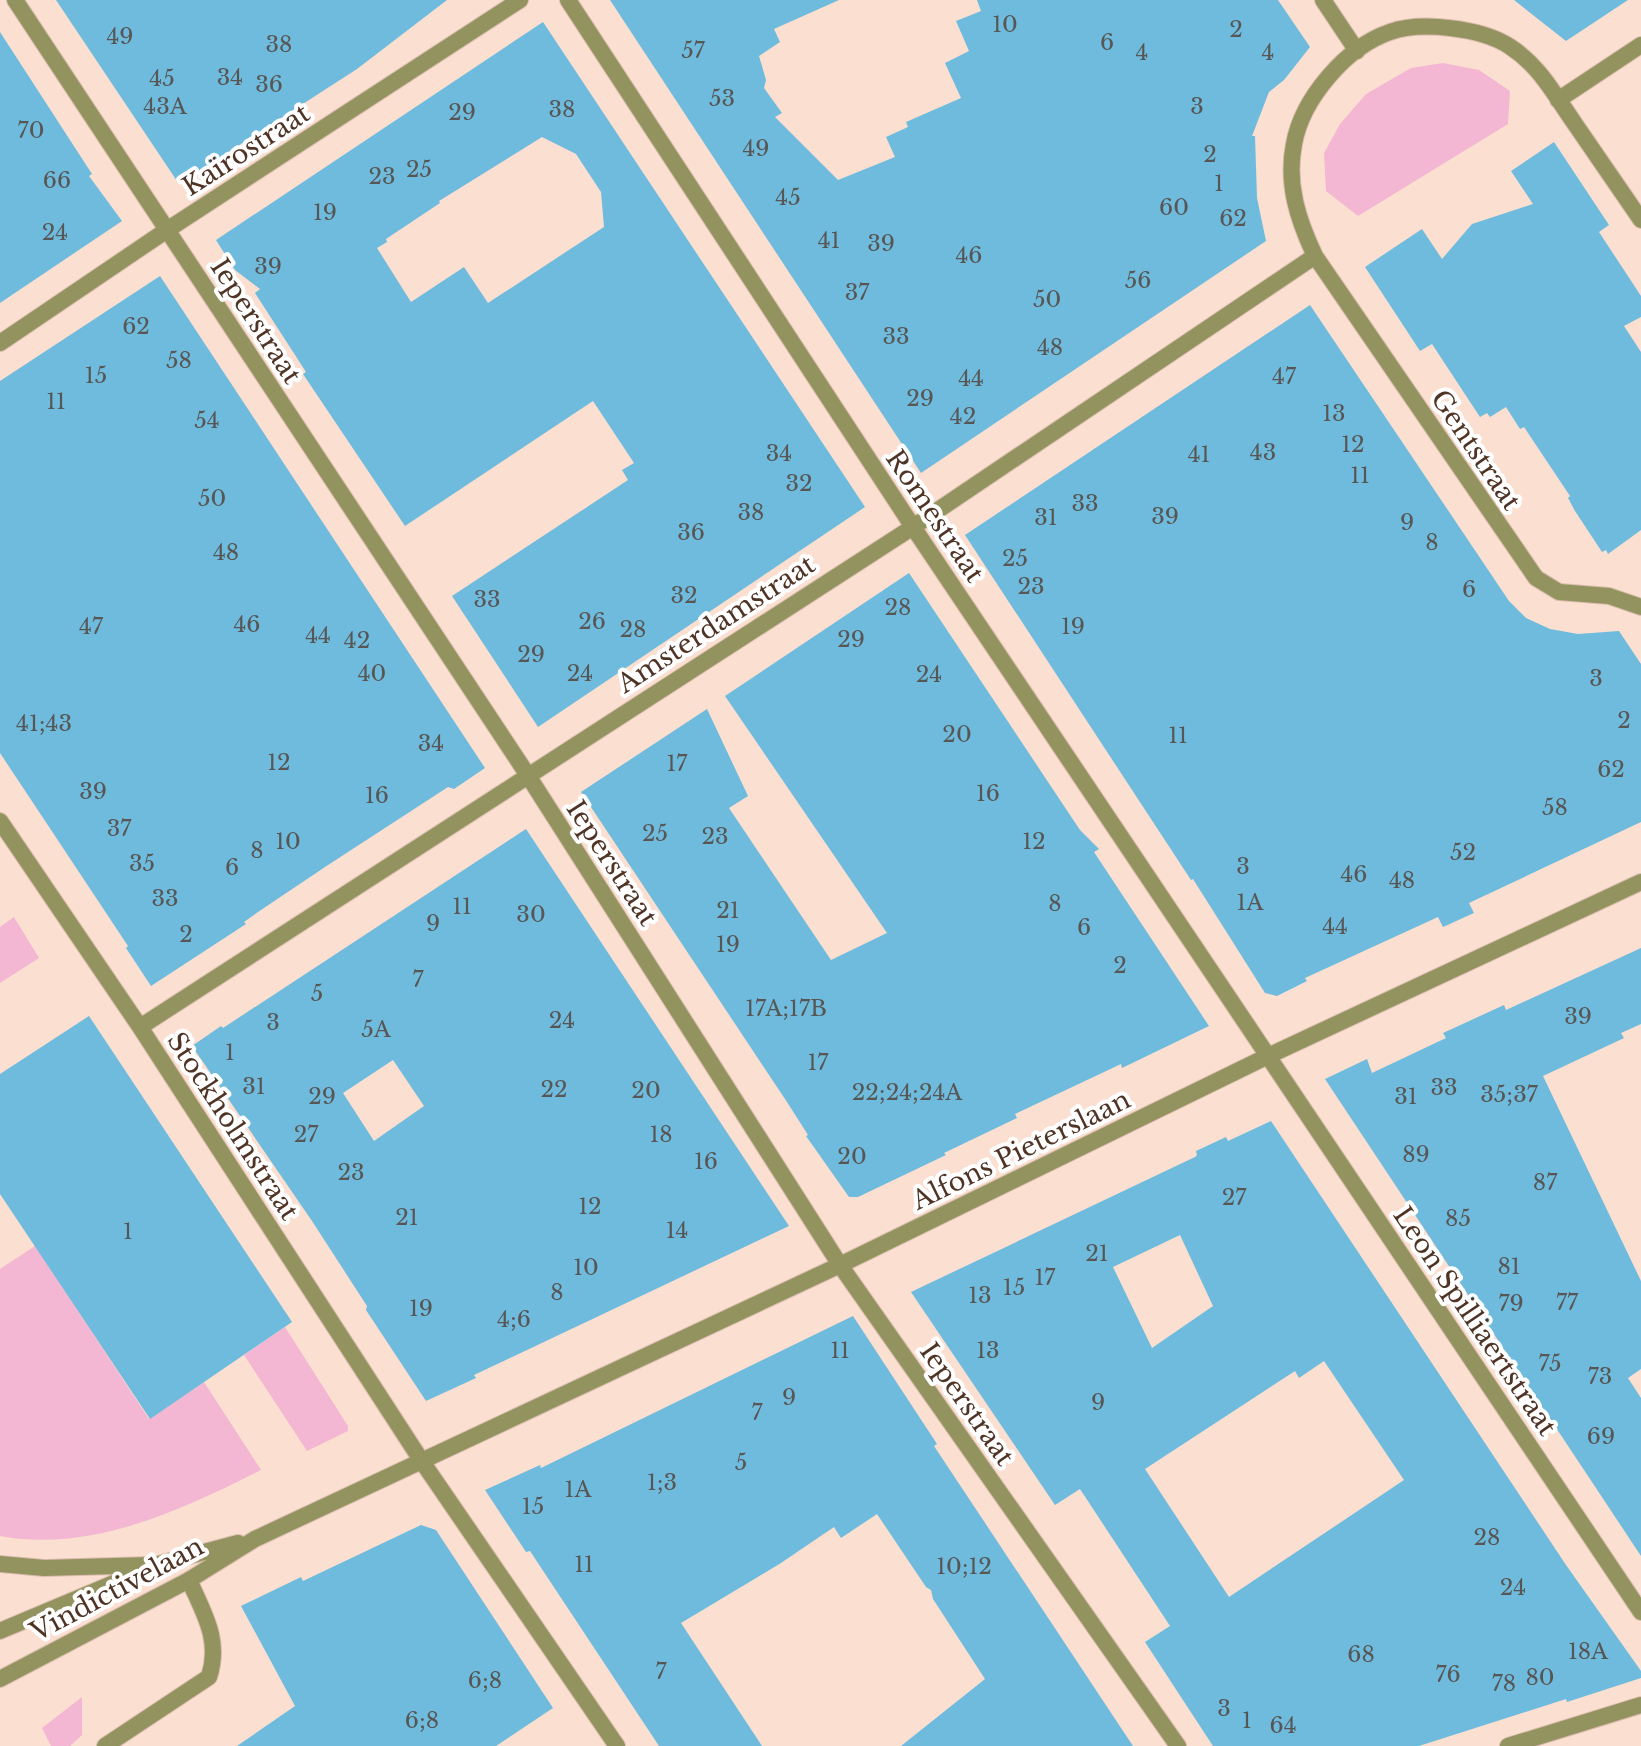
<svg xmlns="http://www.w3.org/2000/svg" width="1641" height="1746" font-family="'Libre Baskerville',serif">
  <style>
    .green { fill: #f3b7d3 }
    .building { fill: #6ebbde; fill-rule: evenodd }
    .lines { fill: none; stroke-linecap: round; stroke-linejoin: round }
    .minor-casing { stroke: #d9bdae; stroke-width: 18 }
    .tertiary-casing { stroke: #d9bdae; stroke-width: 18 }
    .minor { stroke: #93935f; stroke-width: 16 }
    .tertiary { stroke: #93935f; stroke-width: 16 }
    .labels { text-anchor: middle; stroke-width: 8; stroke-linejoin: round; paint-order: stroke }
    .number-label { font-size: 22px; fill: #575654 }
    .street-label { font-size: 26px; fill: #4f3426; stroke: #fff }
  </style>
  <rect width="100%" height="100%" fill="#fbdfd0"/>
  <path class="green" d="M1443,63L1479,70L1510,91L1508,124L1358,216L1326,191L1324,153L1340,124L1366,94L1411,68Z
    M14,917L39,958L0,983V927Z
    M35,1246L149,1419L204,1382L261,1470C182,1510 91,1553 0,1536V1269Z
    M285,1327L348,1426V1431L307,1451L244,1355Z
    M82,1697V1735L70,1746H51L42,1728Z"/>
  <path class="building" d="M56,0H447L357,69L179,184Z
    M610,0H839L774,29L780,42L759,56L766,80L764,88L782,113L775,117L838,180L895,157L886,137L908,127L906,122L961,98L945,63L969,51L956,21L981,11L977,0H1278L1310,47L1284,80L1269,92L1252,136H1255L1257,198L1266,241L921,473Z
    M1514,0H1628L1566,41Z
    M543,22L865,507L538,727L452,596L628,480L622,470L634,463L593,401L405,526L303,374L306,372L255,293L260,289L235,270L216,240ZM542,137L576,154L601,192L604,227L488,303L464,267L411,302L377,248L387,242L386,239L440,203L439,201Z
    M0,32L92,174L89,176L122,221L0,303Z
    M1554,142L1609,225L1599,232L1641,296V317L1624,326L1641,352V530L1608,554L1606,550L1602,552L1575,511L1568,498L1570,496L1524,427L1520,429L1506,407L1490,417L1487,413L1480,417L1432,344L1420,351L1365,267L1422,229L1442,259L1472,224L1533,204L1511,171Z
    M160,276L485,768L454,789L448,787L325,867L258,912L244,922L246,924L151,986L126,948L128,946L0,753V381Z
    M1310,305L1509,601L1526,618L1550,629L1578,634L1619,631L1641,664V822L1469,903L1474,913L1443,927L1438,917L1305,978L1307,981L1277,996L1265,993L1193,879L1191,880L965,535Z
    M909,573L1080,830L1099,849L1094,852L1209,1026L1122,1068L1121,1064L1015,1114L1017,1118L944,1153L946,1155L858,1197H849L806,1136L808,1135L787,1102L581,792L707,709L748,796L729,808L831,960L887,933L725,696Z
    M526,829L789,1226L474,1375L476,1378L426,1401L366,1310L367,1306L312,1221L192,1046L221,1026L223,1028ZM393,1060L424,1106L374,1141L343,1093Z
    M1641,948V1024L1621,1033L1624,1038L1543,1076L1641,1281V1369L1628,1378L1641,1398V1556L1325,1079L1367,1059L1372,1073L1446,1038L1443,1033L1504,1005L1506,1010Z
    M89,1016L292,1322L150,1419L0,1194V1074Z
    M1271,1121L1566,1565L1641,1671V1678L1567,1702L1566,1699L1419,1746H1213L1145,1642L1170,1626L1080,1489L1055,1505L911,1292L1195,1157L1197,1155L1196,1151L1226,1137L1228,1141ZM1180,1235L1213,1306L1152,1348L1113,1267ZM1324,1361L1404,1480L1229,1597L1145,1469L1295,1371L1299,1378Z
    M853,1316L937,1444L934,1446L1133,1746H901L985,1679L933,1599L931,1590L926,1587L877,1514L841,1538L834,1527L781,1563L681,1623L762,1746H659L530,1551L526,1552L485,1490L540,1465L541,1468Z
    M421,1525L436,1530L553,1708L496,1746H237L295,1706L241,1606L301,1577L303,1581Z"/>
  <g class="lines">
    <defs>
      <path id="minor" d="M15,0L527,774L840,1265L1178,1746
        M568,0L913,527L1641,1612
        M1323,0L1357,51
        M1558,100L1641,45
        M1641,220C1619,188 1597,156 1575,124C1554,94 1540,66 1509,46C1481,28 1421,21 1390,32C1346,47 1302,99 1294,144C1286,184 1298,220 1315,256L1536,578L1559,592L1609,596L1641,607
        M0,343L167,230L520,0
        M0,821L140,1027L421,1460L617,1746
        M140,1027L913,527L1315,256
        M105,1746L209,1677C221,1640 204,1614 189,1580
        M1508,1746L1641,1705"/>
      <path id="tertiary" d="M0,1564L44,1568L150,1565
        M0,1631L159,1564L238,1543
        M0,1679L189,1580L255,1539L840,1265L1268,1056L1641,882"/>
    </defs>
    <use href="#minor" class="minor-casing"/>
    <use href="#tertiary" class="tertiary-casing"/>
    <use href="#minor" class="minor"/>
    <use href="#tertiary" class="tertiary"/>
  </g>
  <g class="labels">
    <g class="number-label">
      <text x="1005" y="32">10</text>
      <text x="1236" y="37">2</text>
      <text x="120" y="44">49</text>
      <text x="1107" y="50">6</text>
      <text x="279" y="52">38</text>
      <text x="693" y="58">57</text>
      <text x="1142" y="60">4</text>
      <text x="1268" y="60">4</text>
      <text x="230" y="85">34</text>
      <text x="162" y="86">45</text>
      <text x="269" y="92">36</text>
      <text x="722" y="106">53</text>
      <text x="165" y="114">43A</text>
      <text x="1197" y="114">3</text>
      <text x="562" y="117">38</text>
      <text x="462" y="120">29</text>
      <text x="31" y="138">70</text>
      <text x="756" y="156">49</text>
      <text x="1210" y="162">2</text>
      <text x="419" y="177">25</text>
      <text x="382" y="184">23</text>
      <text x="57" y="188">66</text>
      <text x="1219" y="191">1</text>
      <text x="788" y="205">45</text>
      <text x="1174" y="215">60</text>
      <text x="325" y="220">19</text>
      <text x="1233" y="226">62</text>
      <text x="55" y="240">24</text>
      <text x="829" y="248">41</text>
      <text x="881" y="251">39</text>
      <text x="969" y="263">46</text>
      <text x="268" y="274">39</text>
      <text x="1138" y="288">56</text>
      <text x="857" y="300">37</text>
      <text x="1047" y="307">50</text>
      <text x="136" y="334">62</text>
      <text x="896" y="344">33</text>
      <text x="1050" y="355">48</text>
      <text x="179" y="368">58</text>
      <text x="96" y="383">15</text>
      <text x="1284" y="384">47</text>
      <text x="971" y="386">44</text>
      <text x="920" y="406">29</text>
      <text x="56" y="409">11</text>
      <text x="1334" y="421">13</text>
      <text x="963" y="424">42</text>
      <text x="207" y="428">54</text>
      <text x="1353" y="452">12</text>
      <text x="1263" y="460">43</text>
      <text x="779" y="461">34</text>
      <text x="1199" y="462">41</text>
      <text x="1360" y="483">11</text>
      <text x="799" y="491">32</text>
      <text x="212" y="506">50</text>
      <text x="1085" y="511">33</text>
      <text x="751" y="520">38</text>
      <text x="1165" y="524">39</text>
      <text x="1046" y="525">31</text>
      <text x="1407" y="530">9</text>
      <text x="691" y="540">36</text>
      <text x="1432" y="550">8</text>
      <text x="226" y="560">48</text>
      <text x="1015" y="566">25</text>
      <text x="1031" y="594">23</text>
      <text x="1469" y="597">6</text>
      <text x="684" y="603">32</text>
      <text x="487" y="607">33</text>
      <text x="898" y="615">28</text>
      <text x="592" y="629">26</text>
      <text x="247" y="632">46</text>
      <text x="91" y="634">47</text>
      <text x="1073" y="634">19</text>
      <text x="633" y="637">28</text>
      <text x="318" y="643">44</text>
      <text x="851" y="647">29</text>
      <text x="357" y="648">42</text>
      <text x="531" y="662">29</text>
      <text x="372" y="681">40</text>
      <text x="580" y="681">24</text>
      <text x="929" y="682">24</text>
      <text x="1596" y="686">3</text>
      <text x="1624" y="728">2</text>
      <text x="44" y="731">41;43</text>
      <text x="957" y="742">20</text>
      <text x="1178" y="743">11</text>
      <text x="431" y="751">34</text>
      <text x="279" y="770">12</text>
      <text x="677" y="771">17</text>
      <text x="1611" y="777">62</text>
      <text x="93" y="799">39</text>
      <text x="988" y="801">16</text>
      <text x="377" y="803">16</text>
      <text x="1555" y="815">58</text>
      <text x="119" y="836">37</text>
      <text x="655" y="841">25</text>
      <text x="715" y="844">23</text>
      <text x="288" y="849">10</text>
      <text x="1034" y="849">12</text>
      <text x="257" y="858">8</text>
      <text x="1463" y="860">52</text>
      <text x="142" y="871">35</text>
      <text x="1243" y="874">3</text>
      <text x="232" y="875">6</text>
      <text x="1354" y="882">46</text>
      <text x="1402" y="888">48</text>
      <text x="165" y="906">33</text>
      <text x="1250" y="910">1A</text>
      <text x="1055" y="911">8</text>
      <text x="462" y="914">11</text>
      <text x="728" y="918">21</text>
      <text x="531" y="922">30</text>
      <text x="433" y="931">9</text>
      <text x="1335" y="934">44</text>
      <text x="1084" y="935">6</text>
      <text x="186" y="942">2</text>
      <text x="728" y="952">19</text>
      <text x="1120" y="973">2</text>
      <text x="418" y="987">7</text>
      <text x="317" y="1001">5</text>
      <text x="786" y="1016">17A;17B</text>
      <text x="1578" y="1024">39</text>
      <text x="562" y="1028">24</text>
      <text x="273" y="1030">3</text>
      <text x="376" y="1037">5A</text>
      <text x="230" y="1060">1</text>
      <text x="818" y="1070">17</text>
      <text x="254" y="1094">31</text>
      <text x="1444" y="1095">33</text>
      <text x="554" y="1097">22</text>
      <text x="646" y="1098">20</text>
      <text x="907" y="1100">22;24;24A</text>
      <text x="1509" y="1102">35;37</text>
      <text x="322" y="1104">29</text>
      <text x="1406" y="1104">31</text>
      <text x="306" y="1142">27</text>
      <text x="661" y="1142">18</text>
      <text x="1416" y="1162">89</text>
      <text x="852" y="1164">20</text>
      <text x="706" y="1169">16</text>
      <text x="351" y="1180">23</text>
      <text x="1545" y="1190">87</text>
      <text x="1234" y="1205">27</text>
      <text x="590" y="1214">12</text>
      <text x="407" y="1225">21</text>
      <text x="1458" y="1226">85</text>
      <text x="677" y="1238">14</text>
      <text x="128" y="1239">1</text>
      <text x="1097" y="1261">21</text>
      <text x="1509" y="1274">81</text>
      <text x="586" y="1275">10</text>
      <text x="1045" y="1285">17</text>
      <text x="1014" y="1295">15</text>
      <text x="557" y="1300">8</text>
      <text x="980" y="1303">13</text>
      <text x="1567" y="1310">77</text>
      <text x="1511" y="1311">79</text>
      <text x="421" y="1316">19</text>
      <text x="514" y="1327">4;6</text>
      <text x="840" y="1358">11</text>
      <text x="988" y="1358">13</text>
      <text x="1550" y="1371">75</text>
      <text x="1600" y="1384">73</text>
      <text x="789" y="1405">9</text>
      <text x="1098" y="1410">9</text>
      <text x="757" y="1420">7</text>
      <text x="1601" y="1444">69</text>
      <text x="741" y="1470">5</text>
      <text x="662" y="1490">1;3</text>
      <text x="578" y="1497">1A</text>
      <text x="533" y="1514">15</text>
      <text x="1487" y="1545">28</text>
      <text x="584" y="1572">11</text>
      <text x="964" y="1574">10;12</text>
      <text x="1513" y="1595">24</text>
      <text x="1588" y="1659">18A</text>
      <text x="1361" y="1662">68</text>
      <text x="661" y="1679">7</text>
      <text x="1448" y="1682">76</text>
      <text x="1540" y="1685">80</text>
      <text x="485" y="1688">6;8</text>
      <text x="1504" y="1691">78</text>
      <text x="1224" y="1716">3</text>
      <text x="422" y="1728">6;8</text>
      <text x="1247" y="1728">1</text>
      <text x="1283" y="1733">64</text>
    </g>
    <g class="street-label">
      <text transform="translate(246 150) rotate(-33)" y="9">Kaïrostraat</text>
      <text transform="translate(256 321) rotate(57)" y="9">Ieperstraat</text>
      <text transform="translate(1476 450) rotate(56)" y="9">Gentstraat</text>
      <text transform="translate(935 516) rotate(56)" y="9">Romestraat</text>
      <text transform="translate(716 624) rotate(-33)" y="9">Amsterdamstraat</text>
      <text transform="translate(612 863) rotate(57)" y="9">Ieperstraat</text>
      <text transform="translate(233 1126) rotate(57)" y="9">Stockholmstraat</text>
      <text transform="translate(1021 1150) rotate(-26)" y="9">Alfons Pieterslaan</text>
      <text transform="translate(1475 1321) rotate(56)" y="9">Leon Spilliaertstraat</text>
      <text transform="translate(967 1404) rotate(55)" y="9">Ieperstraat</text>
      <text transform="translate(117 1589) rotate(-28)" y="9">Vindictivelaan</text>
    </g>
  </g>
</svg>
